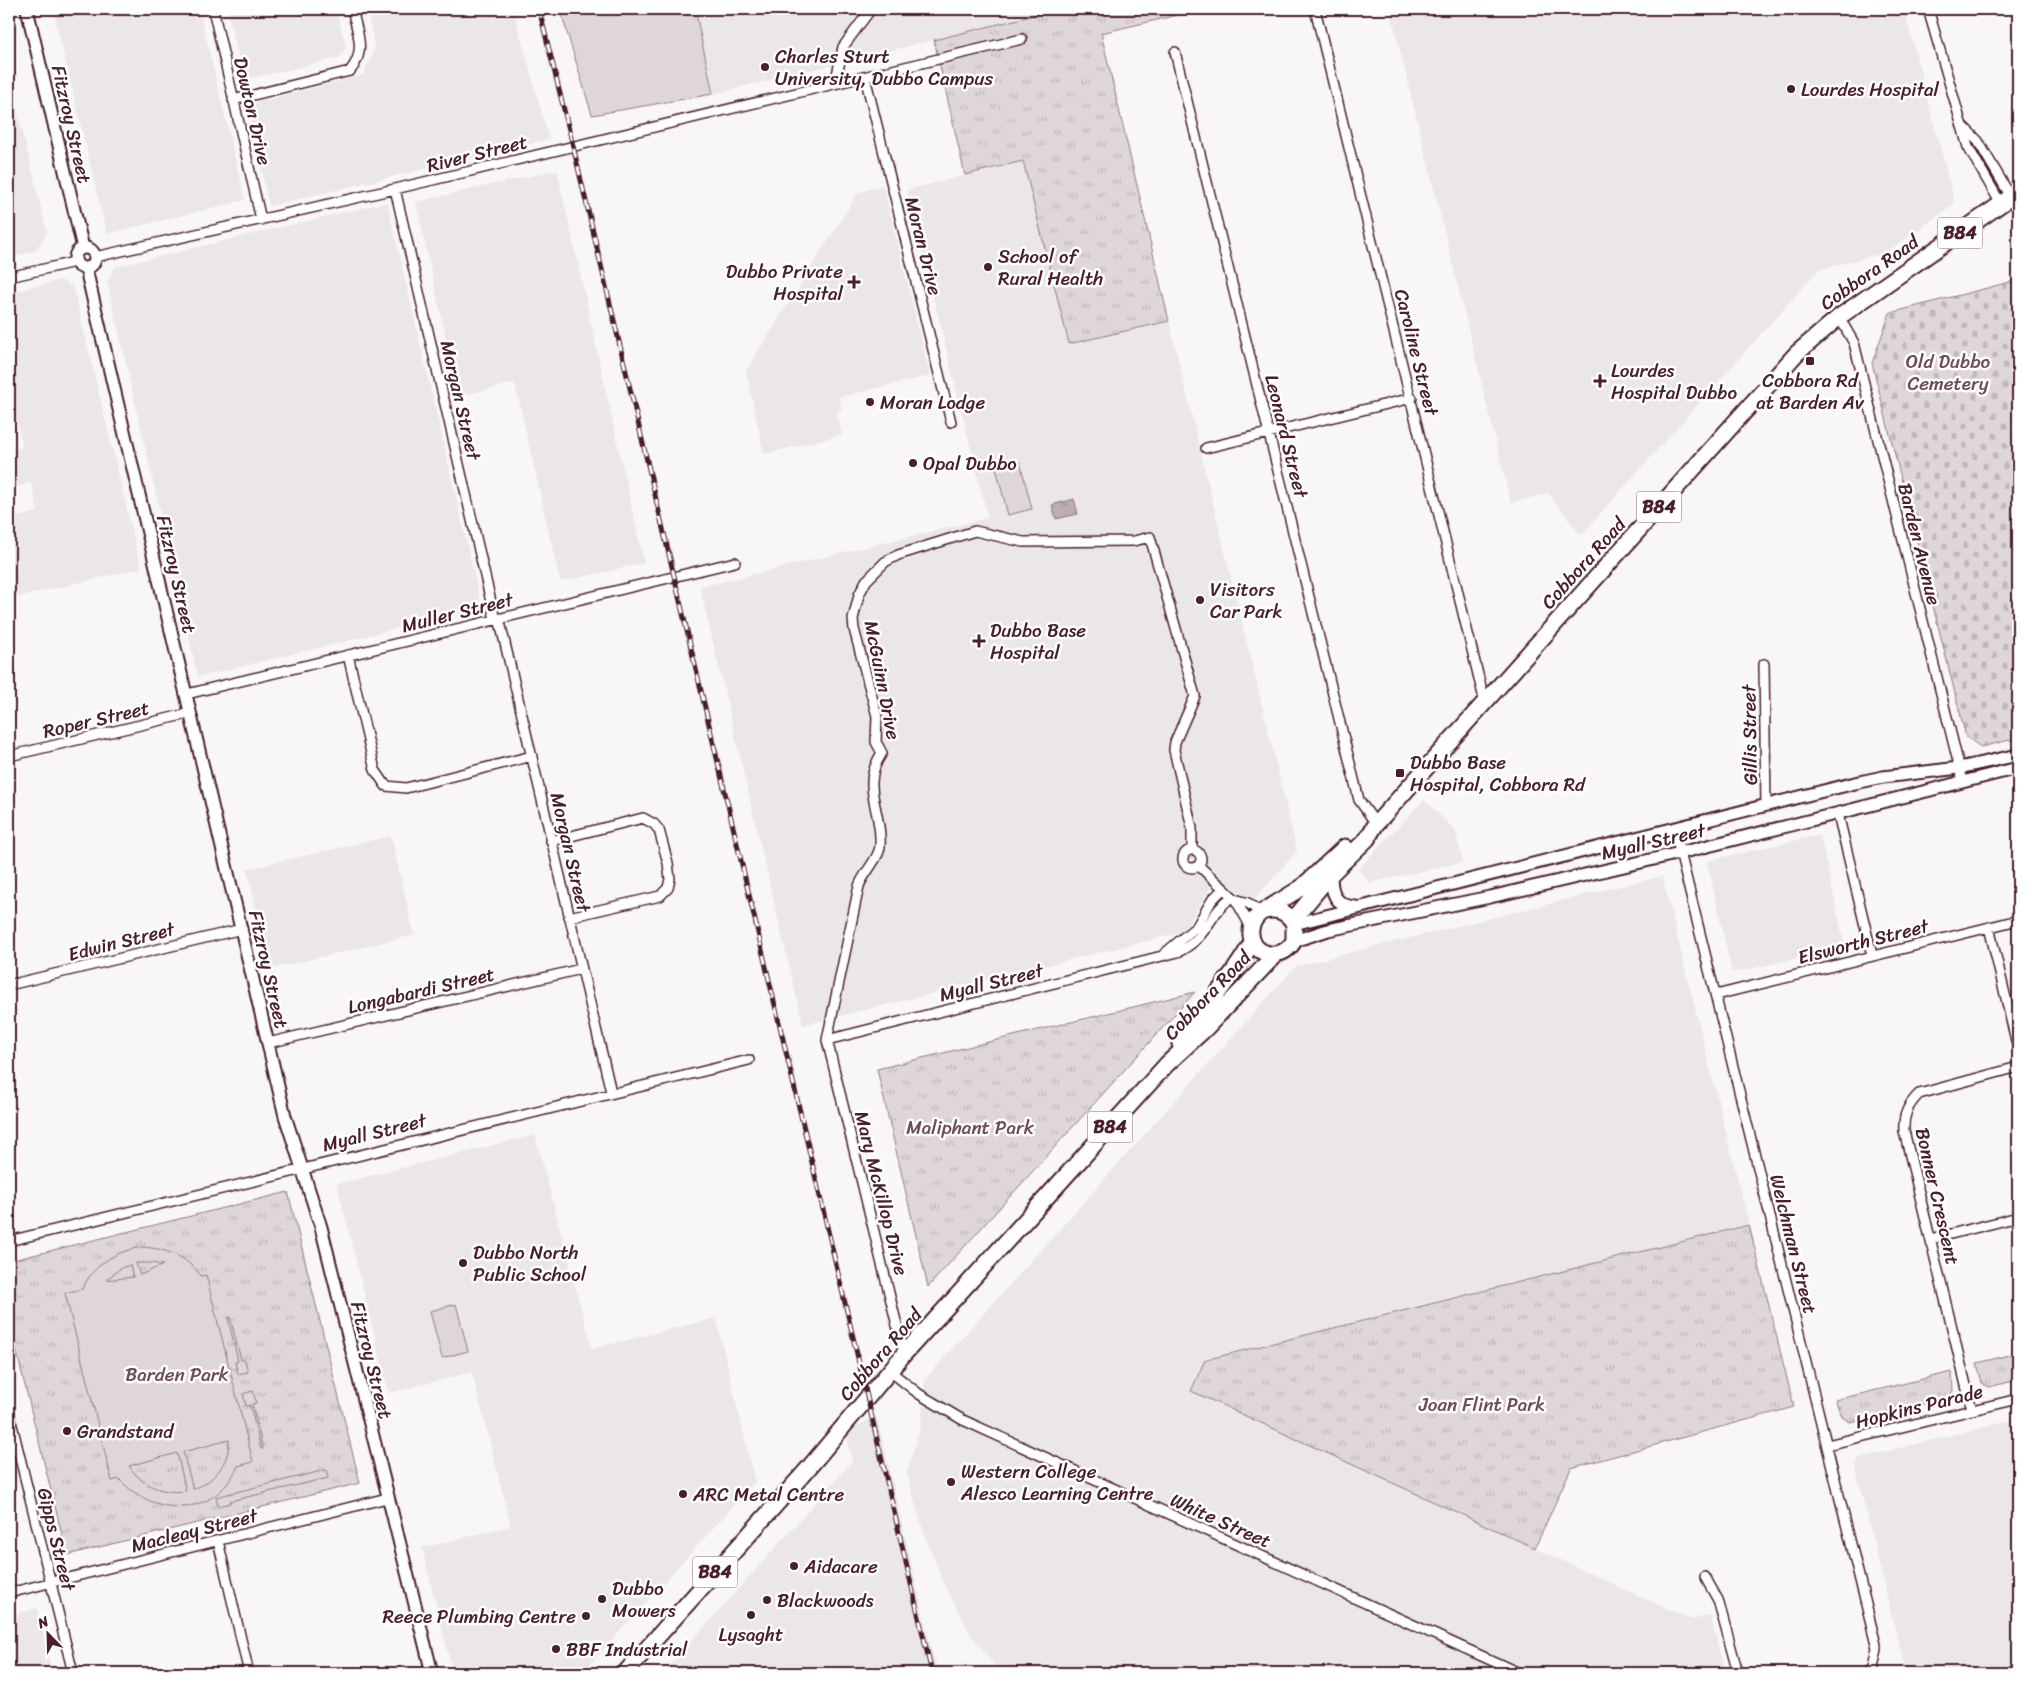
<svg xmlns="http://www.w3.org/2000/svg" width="2027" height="1682" font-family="Sriracha,sans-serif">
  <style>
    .built { fill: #ebe6e8 }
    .grass { fill: url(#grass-tufts); stroke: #947a82 }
    .cemetery { fill: url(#cemetery-stones); stroke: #947a82 }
    .pitch { fill: #ded6d9; stroke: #947a82; fill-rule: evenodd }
    .water { fill: url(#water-ripples); stroke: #8f747b }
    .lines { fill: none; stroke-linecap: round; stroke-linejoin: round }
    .minor-casing { stroke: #4a1f2b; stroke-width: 12 }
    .tertiary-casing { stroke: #4a1f2b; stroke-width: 15 }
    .primary-casing { stroke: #4a1f2b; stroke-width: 19 }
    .minor { stroke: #fff; stroke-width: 9 }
    .tertiary { stroke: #fff; stroke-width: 11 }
    .primary { stroke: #fff; stroke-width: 15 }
    .rail-casing { stroke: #4a1f2b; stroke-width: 5 }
    .rail { stroke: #fff; stroke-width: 3; stroke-dasharray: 9; stroke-linecap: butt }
    .poi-dot { fill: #4a1f2b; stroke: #fff; stroke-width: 2 }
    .labels { text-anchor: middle; stroke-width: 5; stroke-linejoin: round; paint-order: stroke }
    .shield { fill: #fff; stroke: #80626b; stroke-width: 1 }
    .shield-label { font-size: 18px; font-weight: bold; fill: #4a1f2b }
    .poi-label { font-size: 19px; fill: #4a1f2b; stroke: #fff; text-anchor: start }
    .street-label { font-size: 19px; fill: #4a1f2b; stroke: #fff }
    .park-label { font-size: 19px; fill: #6f4d56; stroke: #fff }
  </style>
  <defs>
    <pattern id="grass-tufts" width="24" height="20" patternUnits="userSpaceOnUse" patternTransform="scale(1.25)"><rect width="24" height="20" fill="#ded6d9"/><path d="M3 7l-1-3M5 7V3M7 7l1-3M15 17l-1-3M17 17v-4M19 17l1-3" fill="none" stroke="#c0b7ba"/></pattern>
    <pattern id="cemetery-stones" width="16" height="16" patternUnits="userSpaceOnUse" patternTransform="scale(1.25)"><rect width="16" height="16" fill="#ded6d9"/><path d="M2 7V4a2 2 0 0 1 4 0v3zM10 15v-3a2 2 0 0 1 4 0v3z" fill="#c0b7ba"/></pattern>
    <pattern id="water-ripples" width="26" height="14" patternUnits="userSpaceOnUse" patternTransform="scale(1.25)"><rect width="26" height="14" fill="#bdadb0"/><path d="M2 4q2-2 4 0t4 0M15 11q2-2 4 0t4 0" fill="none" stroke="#9c8c8f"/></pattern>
  </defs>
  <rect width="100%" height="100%" fill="#f8f6f7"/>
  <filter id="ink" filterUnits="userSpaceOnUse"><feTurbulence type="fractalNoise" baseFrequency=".02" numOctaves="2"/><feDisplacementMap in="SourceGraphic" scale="10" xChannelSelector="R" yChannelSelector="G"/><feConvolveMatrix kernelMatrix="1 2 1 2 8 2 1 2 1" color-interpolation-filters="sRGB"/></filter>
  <g filter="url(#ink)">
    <path class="built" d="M53,9H199L245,200L107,234Z
      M227,9H336L346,47L339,58L253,78L242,71Z
      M367,9H513L549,139L269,206L248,105L363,75L375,49Z
      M695,9H1059L713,94Z
      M1390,9H1904L1954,200L1952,206L1885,253L1819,269L1581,535L1548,493L1511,503Z
      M9,77L47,232L35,251L9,257Z
      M1023,161L1069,344L1169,321L1297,851L1253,901L1217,877L1183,932L803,1025L700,587L988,518L907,190Z
      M557,170L644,563L560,582L515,383L459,396L416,202Z
      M883,185L930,376L839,397L842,409L836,411L842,435L764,454L746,371L858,193Z
      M387,202L481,604L477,609L198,677L107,281L115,267Z
      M60,280L73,286L141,568L9,599V519L38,512L31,483L9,489V451L23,447L17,421L9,423V293Z
      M1424,800L1455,830L1463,862L1369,883L1358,869Z
      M1820,835L1845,947L1732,973L1707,861Z
      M391,836L414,935L270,969L247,869Z
      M1662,876L1749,1225L1205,1360L1191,1391L1692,1620L1710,1615L1725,1673H1000L970,1633L944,1584L925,1536L912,1493L907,1472L921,1426L925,1379L1296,966Z
      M535,1135L592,1349L716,1318L755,1482L582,1673H453L422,1548L511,1526L472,1372L389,1393L337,1184Z
      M877,1417L932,1652L939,1673H663L852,1462L847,1436L859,1425Z
      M2018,1419V1667L1992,1673H1906L1855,1466L1859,1458Z
      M37,1608L52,1673H9V1616Z"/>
    <path class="grass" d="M1059,9H1204L1101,33L1169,321L1069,344L1023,161L965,175L934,40Z
      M1195,992L928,1287L877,1069Z
      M288,1192L360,1483L67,1555L9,1321V1261Z
      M1749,1225L1794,1407L1571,1468L1535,1548L1191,1391L1205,1360Z
      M2018,1353V1380L1989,1387L1982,1383L1977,1363Z
      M1952,1372L1953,1391L1948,1398L1850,1422L1843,1418L1835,1400Z"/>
    <path class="cemetery" d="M2018,280V738L1981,747L1966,737L1872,363L1890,313Z"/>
    <path class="pitch" d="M560,9H695L713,94L592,115Z
      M1020,462L1032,509L1008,515L996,468Z
      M143,1247C167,1249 186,1256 201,1276L206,1275L253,1462L238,1466C215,1518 155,1518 119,1479L112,1481L65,1293L82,1289C95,1263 116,1251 143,1247ZM136,1263H152L163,1265L140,1275ZM130,1265L133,1277L106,1280L121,1268ZM229,1440C230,1462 213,1483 193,1489L183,1452ZM177,1453L186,1491C163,1494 142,1486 129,1466Z
      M456,1304L468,1351L442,1358L430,1311Z
      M230,1317L241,1360H245L248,1372L238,1374L235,1362L238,1361L228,1318Z
      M253,1391L256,1403L252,1404L263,1449H261L250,1405L246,1406L243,1394Z
      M326,1470L328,1478L230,1501V1503L218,1506L216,1497Z"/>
    <path class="water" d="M1074,499L1078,514L1056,519L1052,505Z"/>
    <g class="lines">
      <defs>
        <path id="minor" d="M213,9L261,220
          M1315,9L1485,703
          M1928,9L1968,147L2001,204
          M1175,52L1359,800L1376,824
          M865,77L951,422
          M835,84L843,47L871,9
          M233,100L350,71C367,51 357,32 352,9
          M1962,125L1978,141L2011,197
          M395,189L495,619
          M95,257L395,189L1022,39
          M9,277L75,262
          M1839,317L1854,343L1963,782
          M1206,448L1412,398
          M499,618L611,1092
          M348,655L375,770L386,786L406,788L532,756
          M1764,664L1766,805
          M187,694L735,562
          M9,756L191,713
          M1838,814L1872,955
          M1674,828L1877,1649L1873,1668L1867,1673
          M551,841L643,818L654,824L659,830L668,863L670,879L668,888L660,896L569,917
          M1183 859a9 9 0 1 1 18 0a9 9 0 1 1-18 0Z
          M1199,866L1235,899L1248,903L1261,913
          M1235,899L1251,927
          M1989,927L2018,1049
          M1164,954L1197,926L1212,900L1223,889
          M9,985L242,929
          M1716,995L2018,920
          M827,1040L1178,952C1211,935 1207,915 1232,897
          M268,1043L581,969
          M1931,1239L2018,1217
          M9,1241L749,1060
          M904,1354L827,1040L859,886C863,874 880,857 880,846C883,811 859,787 882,753L876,742L877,716L854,629L853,619L859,595L866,581L885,562L898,555L975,531L1023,542L1134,541L1150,537L1195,696L1175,742L1174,750L1192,828V850
          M890,1371L919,1394L963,1420L1519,1673
          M1972,1410L1904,1131C1903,1115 1908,1105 1919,1094L2018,1067
          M9,1413L73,1673
          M1827,1445L2018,1399
          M218,1541L249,1673
          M1705,1577L1718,1600L1738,1673
          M9,1593L387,1498"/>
        <path id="tertiary" d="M27,9L83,248
          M75 258a10 10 0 1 1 20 0a10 10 0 1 1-20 0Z
          M86,269L285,1116L321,1227L432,1673
          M1331,874C1331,893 1335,906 1356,907
          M1294,924L1855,783L1883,777L1959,768L2018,755
          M1294,941L1328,930L1490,897L1680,853L2018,768"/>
        <path id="primary" d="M1265,911C1278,908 1288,912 1294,924V941C1285,956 1267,959 1255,946C1248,934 1250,924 1259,914L1301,888L1345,847
          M1293,920L1331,874L1367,839L1376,824L1796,354L1839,317L2018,192
          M1180,1044C1203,1009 1233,978 1252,942
          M625,1673L806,1471L904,1354L1053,1190L1167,1064L1205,1029L1275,955"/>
      </defs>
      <use href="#minor" class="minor-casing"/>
      <use href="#tertiary" class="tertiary-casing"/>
      <use href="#primary" class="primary-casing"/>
      <use href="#minor" class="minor"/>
      <use href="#tertiary" class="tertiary"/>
      <use href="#primary" class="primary"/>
      <defs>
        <path id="rail" d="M539,9L573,146L932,1673"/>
      </defs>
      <use href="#rail" class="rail-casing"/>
      <use href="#rail" class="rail"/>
    </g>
  </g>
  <g class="poi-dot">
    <circle cx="765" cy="67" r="5"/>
    <circle cx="1791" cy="89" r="5"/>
    <circle cx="988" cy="267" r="5"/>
    <path d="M851.5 274.5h5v5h5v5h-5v5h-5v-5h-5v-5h5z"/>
    <rect x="1805" y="356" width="10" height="10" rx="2.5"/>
    <path d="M1597.5 373.5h5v5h5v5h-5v5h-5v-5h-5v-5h5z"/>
    <circle cx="870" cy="402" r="5"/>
    <circle cx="913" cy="463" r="5"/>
    <circle cx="1200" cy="600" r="5"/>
    <path d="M976.5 633.5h5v5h5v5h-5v5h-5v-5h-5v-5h5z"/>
    <rect x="1395" y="768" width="10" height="10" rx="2.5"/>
    <circle cx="463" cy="1263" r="5"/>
    <circle cx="67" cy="1431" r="5"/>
    <circle cx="951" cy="1482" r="5"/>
    <circle cx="683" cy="1494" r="5"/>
    <circle cx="794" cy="1566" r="5"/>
    <circle cx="602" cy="1599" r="5"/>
    <circle cx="767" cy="1600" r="5"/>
    <circle cx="751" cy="1615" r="5"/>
    <circle cx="586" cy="1616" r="5"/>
    <circle cx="556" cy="1649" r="5"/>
  </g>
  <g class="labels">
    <g class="shield">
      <rect x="1937.5" y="217.5" width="45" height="31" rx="4"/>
      <rect x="1636.5" y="491.5" width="45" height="31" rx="4"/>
      <rect x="1087.5" y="1111.5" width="45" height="31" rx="4"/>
      <rect x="692.5" y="1556.5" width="45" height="31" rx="4"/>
    </g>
    <g class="shield-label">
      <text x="1960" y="239">B84</text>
      <text x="1659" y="513">B84</text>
      <text x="1110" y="1133">B84</text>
      <text x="715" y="1578">B84</text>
    </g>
    <g class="poi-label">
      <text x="775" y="63">Charles Sturt<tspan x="775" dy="22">University, Dubbo Campus</tspan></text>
      <text x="1801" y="96">Lourdes Hospital</text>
      <text x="998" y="263">School of<tspan x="998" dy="22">Rural Health</tspan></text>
      <text x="843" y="278" text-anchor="end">Dubbo Private<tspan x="843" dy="22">Hospital</tspan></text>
      <text x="1611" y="377">Lourdes<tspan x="1611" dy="22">Hospital Dubbo</tspan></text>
      <text x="1810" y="387" text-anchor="middle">Cobbora Rd<tspan x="1810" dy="22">at Barden Av</tspan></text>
      <text x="880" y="409">Moran Lodge</text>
      <text x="923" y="470">Opal Dubbo</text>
      <text x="1210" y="596">Visitors<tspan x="1210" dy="22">Car Park</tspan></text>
      <text x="990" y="637">Dubbo Base<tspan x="990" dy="22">Hospital</tspan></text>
      <text x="1410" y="769">Dubbo Base<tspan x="1410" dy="22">Hospital, Cobbora Rd</tspan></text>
      <text x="473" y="1259">Dubbo North<tspan x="473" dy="22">Public School</tspan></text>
      <text x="77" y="1438">Grandstand</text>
      <text x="961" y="1478">Western College<tspan x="961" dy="22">Alesco Learning Centre</tspan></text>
      <text x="693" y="1501">ARC Metal Centre</text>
      <text x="804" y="1573">Aidacare</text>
      <text x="612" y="1595">Dubbo<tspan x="612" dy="22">Mowers</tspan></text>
      <text x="777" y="1607">Blackwoods</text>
      <text x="576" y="1623" text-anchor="end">Reece Plumbing Centre</text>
      <text x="751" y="1641" text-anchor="middle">Lysaght</text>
      <text x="566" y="1656">BBF Industrial</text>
    </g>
    <g class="street-label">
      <text transform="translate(253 111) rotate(77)" y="7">Dowton Drive</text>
      <text transform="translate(72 124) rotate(77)" y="7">Fitzroy Street</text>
      <text transform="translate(477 153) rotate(-14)" y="7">River Street</text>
      <text transform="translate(924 246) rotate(76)" y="7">Moran Drive</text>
      <text transform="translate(1869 272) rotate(-35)" y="7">Cobbora Road</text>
      <text transform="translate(1417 352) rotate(76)" y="7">Caroline Street</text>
      <text transform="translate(461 400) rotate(77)" y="7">Morgan Street</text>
      <text transform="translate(1287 436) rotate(76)" y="7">Leonard Street</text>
      <text transform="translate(1920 544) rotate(76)" y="7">Barden Avenue</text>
      <text transform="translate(1583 563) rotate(-48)" y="7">Cobbora Road</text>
      <text transform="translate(177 574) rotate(77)" y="7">Fitzroy Street</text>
      <text transform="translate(457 612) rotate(-14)" y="7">Muller Street</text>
      <text transform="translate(883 680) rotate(79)" y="7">McGuinn Drive</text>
      <text transform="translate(96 719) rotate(-13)" y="7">Roper Street</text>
      <text transform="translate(1749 735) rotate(-91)" y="7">Gillis Street</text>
      <text transform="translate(1653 841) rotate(-13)" y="7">Myall Street</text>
      <text transform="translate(571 852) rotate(77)" y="7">Morgan Street</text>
      <text transform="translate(121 941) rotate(-14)" y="7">Edwin Street</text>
      <text transform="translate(1863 941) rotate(-14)" y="7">Elsworth Street</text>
      <text transform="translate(269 969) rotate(77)" y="7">Fitzroy Street</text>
      <text transform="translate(991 982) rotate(-14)" y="7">Myall Street</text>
      <text transform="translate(421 990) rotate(-13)" y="7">Longabardi Street</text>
      <text transform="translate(1207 995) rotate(-46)" y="7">Cobbora Road</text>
      <text transform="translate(374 1132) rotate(-14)" y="7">Myall Street</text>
      <text transform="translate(882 1193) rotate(76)" y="7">Mary McKillop Drive</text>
      <text transform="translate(1938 1196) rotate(77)" y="7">Bonner Crescent</text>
      <text transform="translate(1794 1244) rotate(76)" y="7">Welchman Street</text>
      <text transform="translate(880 1354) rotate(-49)" y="7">Cobbora Road</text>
      <text transform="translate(372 1360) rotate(76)" y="7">Fitzroy Street</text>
      <text transform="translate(1919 1406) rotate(-14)" y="7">Hopkins Parade</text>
      <text transform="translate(1221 1520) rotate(24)" y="7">White Street</text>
      <text transform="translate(194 1530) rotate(-14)" y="7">Macleay Street</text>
      <text transform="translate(57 1539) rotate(76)" y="7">Gipps Street</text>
    </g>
    <g class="park-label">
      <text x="1948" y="368">Old Dubbo<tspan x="1948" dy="22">Cemetery</tspan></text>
      <text x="970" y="1134">Maliphant Park</text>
      <text x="177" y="1381">Barden Park</text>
      <text x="1482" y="1411">Joan Flint Park</text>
    </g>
  </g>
  <rect width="2027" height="1682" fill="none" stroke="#fff" stroke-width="30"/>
  <rect x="15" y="15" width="1997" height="1652" fill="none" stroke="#4a1f2b" stroke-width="2" filter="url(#ink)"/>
  <g transform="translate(48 1634) rotate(337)" stroke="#ffffff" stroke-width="4" paint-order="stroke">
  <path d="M0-4L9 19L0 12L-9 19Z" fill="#4a1f2b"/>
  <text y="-8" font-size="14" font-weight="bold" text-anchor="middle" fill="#4a1f2b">N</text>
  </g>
</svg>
